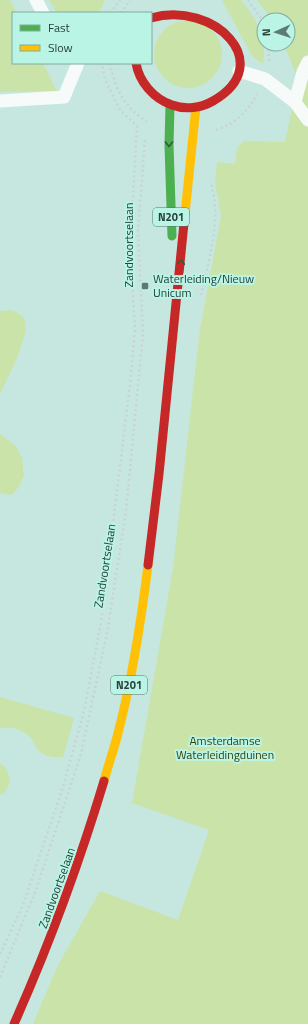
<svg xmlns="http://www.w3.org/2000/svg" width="308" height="1024" font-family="'Titillium Web',sans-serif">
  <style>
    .green { fill: #cae3a8 }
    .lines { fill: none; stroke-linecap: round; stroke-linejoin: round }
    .path { stroke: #c9d3d0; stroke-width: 2.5; stroke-dasharray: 2 3; stroke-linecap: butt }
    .lane { stroke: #f6fbfa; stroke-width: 13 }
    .fast { stroke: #4caf50; stroke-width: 9 }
    .slow { stroke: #ffc107; stroke-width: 9 }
    .jam { stroke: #c62828; stroke-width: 9 }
    .oneway { stroke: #315c40 }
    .poi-dot { fill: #5f7a74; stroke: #b9f4e5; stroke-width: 1.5 }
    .labels { text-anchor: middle; stroke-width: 4; stroke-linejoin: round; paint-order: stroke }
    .shield { fill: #b9f4e5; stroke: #54766d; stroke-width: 1 }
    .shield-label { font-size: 11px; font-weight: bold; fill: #28403a }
    .street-label { font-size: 12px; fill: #28403a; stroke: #b9f4e5 }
    .poi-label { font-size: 12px; fill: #28403a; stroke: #b9f4e5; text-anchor: start }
    .park-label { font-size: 12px; fill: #373e04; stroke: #b9f4e5 }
  </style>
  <rect width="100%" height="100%" fill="#c6e7df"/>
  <path class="green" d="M0,0H10L17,13H13V63H43L57,91L0,92Z
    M49,0H105L99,13H57Z
    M222,0H241C256,18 268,40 263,64L252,56Z
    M257,0H308V1024H33L57,967L100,891L178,920L209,830L132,803L173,568L200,329L221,216L215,183L217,162L235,164L237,148L244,141L285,142L298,80L284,44H288V20H272L271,18Z
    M154 54a34 34 0 1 1 68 0a34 34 0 1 1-68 0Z
    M11,310C16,312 23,314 25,321C29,338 8,377 0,394V311Z
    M0,434L16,446L22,458L24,476L18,488L12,495L0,493Z
    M0,697L74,718L63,757C53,758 45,757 37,749C35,746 34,742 31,738C24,730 11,726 0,728Z
    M0,764C8,766 9,776 10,783L4,793L0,795Z"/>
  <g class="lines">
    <path class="path" d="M248,0L261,18L264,27
      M110,13L120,0
      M121,13L130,0
      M268,44L269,61
      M110,63C115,90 125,107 147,122
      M216,130C235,124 248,111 257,94
      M201,295C209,259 222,219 211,184
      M0,954L23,905L63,787L84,711L101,622L130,384L135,330L130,248L137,126L120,110L105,79L102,63
      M0,977L36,890L81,754L107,633L126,512L143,332L138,231L145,139"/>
    <path class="lane" d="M36,0L43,13
      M239,71L265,79L295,102L308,120
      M0,101L64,97L78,63
      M295,102L303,72L308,62"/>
    <path class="fast" d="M170,105L169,145L172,236"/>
    <path class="slow" d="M184,223L196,107
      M104,781C108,766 113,752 117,737C132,681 141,622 148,565"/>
    <path class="jam" d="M136,63C139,82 154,99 172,105C185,110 201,108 213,101C278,64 214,0 151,18
      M148,565L159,474L184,223
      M14,1024C49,945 79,864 104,781"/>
  </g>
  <defs><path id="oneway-chevron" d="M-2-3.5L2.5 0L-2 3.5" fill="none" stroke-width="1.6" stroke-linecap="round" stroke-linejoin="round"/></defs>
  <g class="oneway">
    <use href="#oneway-chevron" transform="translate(169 144) rotate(90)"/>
    <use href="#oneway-chevron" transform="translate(181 262) rotate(-85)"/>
  </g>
  <rect class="poi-dot" x="141" y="282" width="8" height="8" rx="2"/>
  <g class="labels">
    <g class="shield">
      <rect x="153" y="208" width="36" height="18" rx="3"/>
      <rect x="111" y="676" width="36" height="18" rx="3"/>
    </g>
    <g class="shield-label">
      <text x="171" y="221">N201</text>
      <text x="129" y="689">N201</text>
    </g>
    <g class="street-label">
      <text transform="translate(129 245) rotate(-90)" y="4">Zandvoortselaan</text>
      <text transform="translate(105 566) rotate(-81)" y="4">Zandvoortselaan</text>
      <text transform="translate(57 888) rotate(-70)" y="4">Zandvoortselaan</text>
    </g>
    <g class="poi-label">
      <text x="153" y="283">Waterleiding/Nieuw<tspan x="153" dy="14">Unicum</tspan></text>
    </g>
    <g class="park-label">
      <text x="225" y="745">Amsterdamse<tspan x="225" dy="14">Waterleidingduinen</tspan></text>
    </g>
  </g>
  <rect x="12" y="12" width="140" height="52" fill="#b9f4e5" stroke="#7faca1"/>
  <rect x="20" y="25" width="20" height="6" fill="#4caf50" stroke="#7faca1"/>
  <text x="48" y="32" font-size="12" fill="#28403a">Fast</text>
  <rect x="20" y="45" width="20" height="6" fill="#ffc107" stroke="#7faca1"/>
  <text x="48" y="52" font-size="12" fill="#28403a">Slow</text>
  <g transform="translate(276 32) rotate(267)"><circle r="19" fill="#b9f4e5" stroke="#7faca1"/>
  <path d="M0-3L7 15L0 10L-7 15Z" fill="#5f7a74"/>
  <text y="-6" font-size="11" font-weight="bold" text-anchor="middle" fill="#28403a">N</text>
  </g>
</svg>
